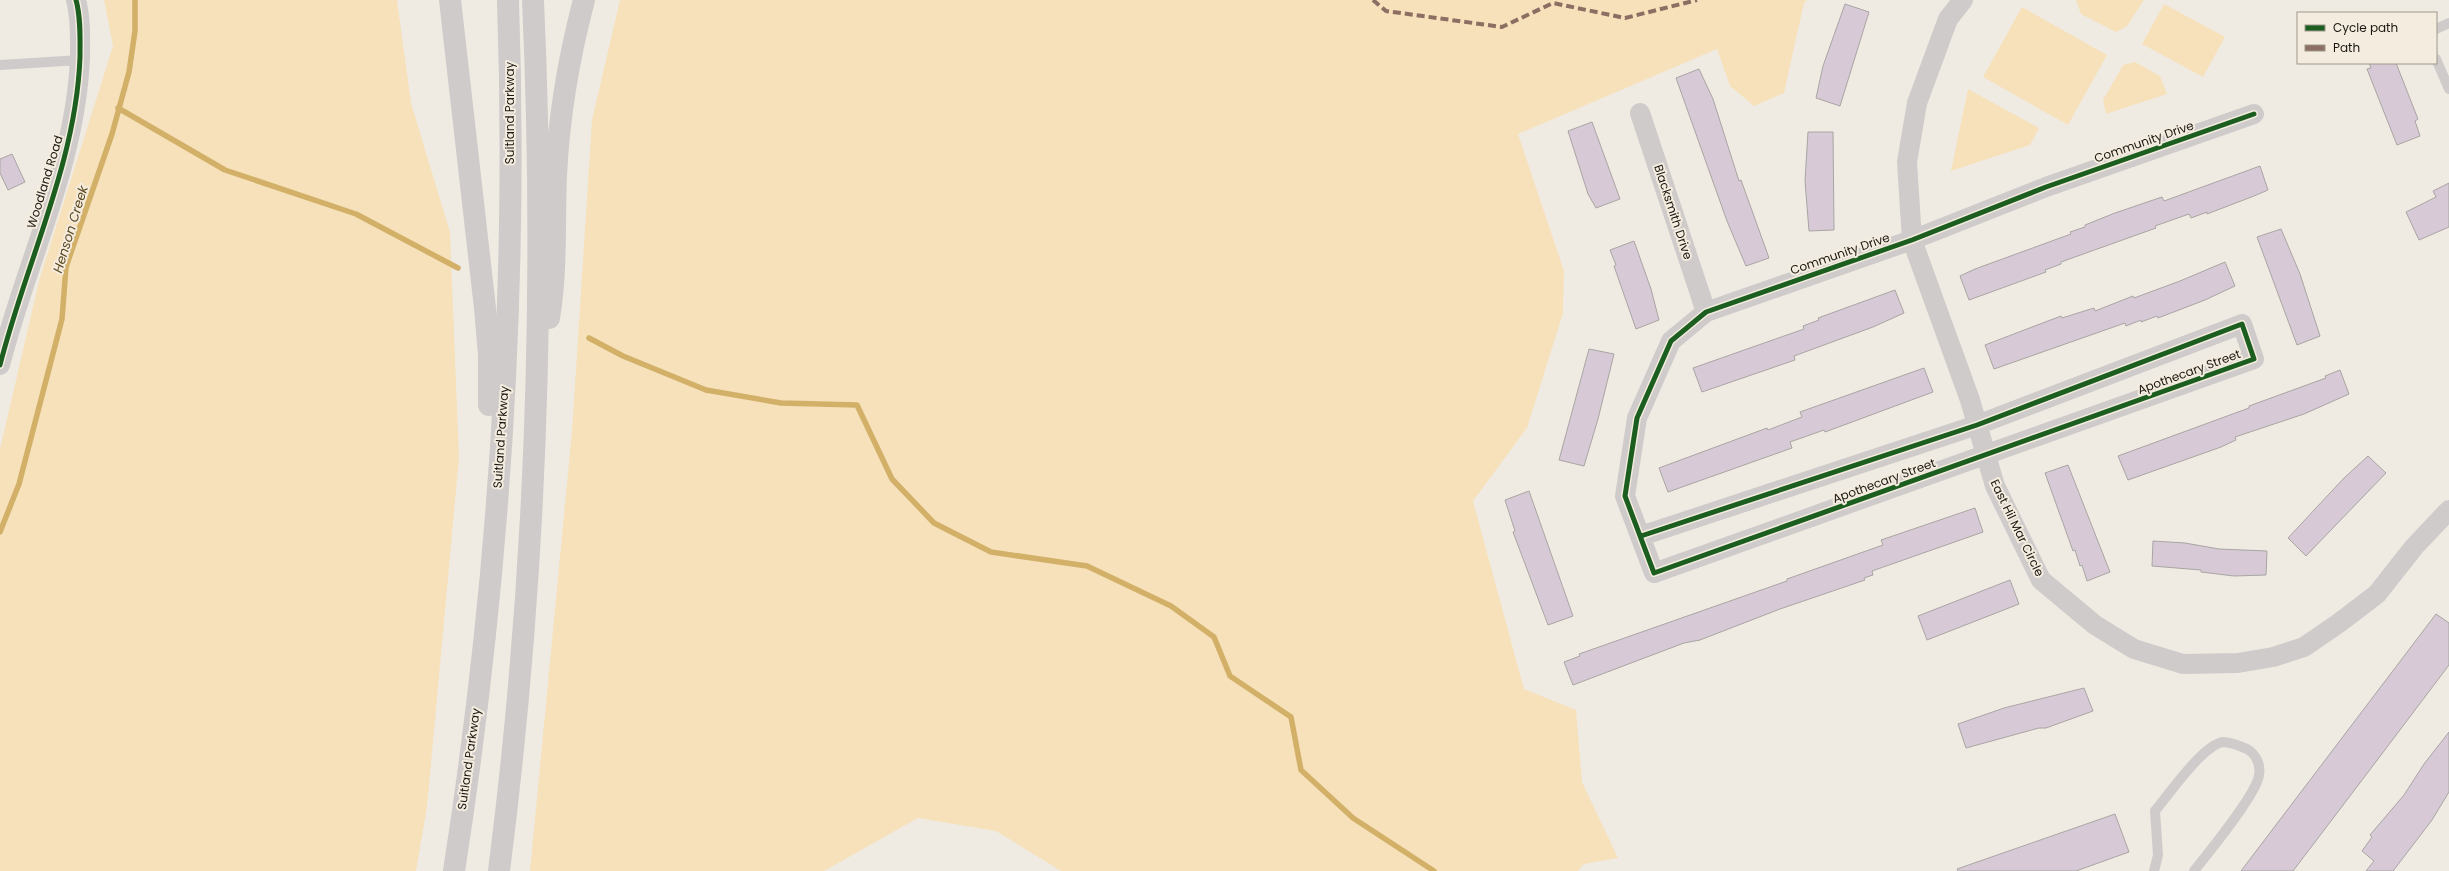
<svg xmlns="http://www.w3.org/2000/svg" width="2449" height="871" font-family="Poppins,sans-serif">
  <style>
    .green { fill: #f6e1bb }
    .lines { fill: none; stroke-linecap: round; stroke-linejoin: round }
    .stream { stroke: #d3b068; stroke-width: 5.5 }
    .building { fill: #d7cad6; stroke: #a8a5a3 }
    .lane { stroke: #cecbca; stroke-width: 10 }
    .street { stroke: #cecbca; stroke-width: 20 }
    .highway { stroke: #cecbca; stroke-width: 22 }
    .quiet { stroke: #8d6e63; stroke-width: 4; stroke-dasharray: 8 4; stroke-linecap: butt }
    .cycleway-casing { stroke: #f4ecde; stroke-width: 8 }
    .cycleway { stroke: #1b5e20; stroke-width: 5 }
    .labels { text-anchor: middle; stroke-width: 4; stroke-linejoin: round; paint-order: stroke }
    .street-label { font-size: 12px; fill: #1a1712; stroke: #f4ecde }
    .water-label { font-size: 13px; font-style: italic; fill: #5c4820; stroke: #f4ecde }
  </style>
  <rect width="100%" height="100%" fill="#efebe3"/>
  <path class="green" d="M104,0H397L411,103L450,232L459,458L427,807L416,871H0V449L39,281L113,46Z
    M620,0H1807L1804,3L1784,93L1754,106L1730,86L1717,49L1518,134L1564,271L1563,313L1527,428L1473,501L1524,689L1576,710L1582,782L1618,858L1584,864L1578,871H1061L996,831L918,818L824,871H530L572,431L592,120Z
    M2076,0H2144L2127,26L2116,32L2081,14Z
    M2164,4L2225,37L2203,77L2142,44Z
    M2022,7L2107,55L2068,125L1983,77Z
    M2135,62L2160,76L2167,94L2106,114L2103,100L2123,65Z
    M1968,89L2039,128L2030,145L1951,171Z"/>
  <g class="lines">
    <path class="stream" d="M118,108L225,170L356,214L458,268
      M589,338L623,356L706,390L781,403L857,405L892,479L934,523L991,552L1087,566L1171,606L1214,637L1230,676L1291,717L1301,770L1353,818L1434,871
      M0,532L19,484L62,319L66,267L112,134L129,72L135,31V0"/>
  </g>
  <path class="building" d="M1845,4L1869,12L1840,106L1816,98L1823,66Z
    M2369,63H2396L2418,119L2415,121L2420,136L2397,145L2367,69L2371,68Z
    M1699,69L1713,99L1739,181L1741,180L1769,258L1746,266L1727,221L1676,78Z
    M1592,122L1620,199L1596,208L1588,194L1568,131Z
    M1808,132H1833L1834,230L1809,231L1805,181Z
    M12,154L25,182L8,190L0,173V159Z
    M2260,166L2268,190L2254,196L2207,214V212L2191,218L2189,214L2155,226L2156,228L2061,262V264L2045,270L2046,272L1969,300L1960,276L1975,269L2071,234L2070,232L2085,227V225L2115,213L2162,197L2164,201Z
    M2449,183V227L2419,240L2406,212L2436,197L2433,191Z
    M2281,229L2300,274L2320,336L2297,345L2257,237Z
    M1634,241L1651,289L1659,320L1636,329L1614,266L1616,265L1610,250Z
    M2225,262L2235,286L2205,300L2158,318L2157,316L2141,322V320L2126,326L2125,323L1994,369L1985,345L2061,316L2062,318L2094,308L2095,311L2133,296L2134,298L2180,281Z
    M1895,290L1904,313L1873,327L1794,356L1795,360L1702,392L1693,368L1804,329L1803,326L1819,320L1818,318Z
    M1589,349L1614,354L1598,419L1584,466L1559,460Z
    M1924,368L1933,392L1825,432L1824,430L1790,442L1792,448L1668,492L1659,468L1767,428L1768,430L1802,417L1800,412Z
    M2340,370L2349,394L2304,414L2235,437L2236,440L2221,447L2128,480L2118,456L2249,408V406L2326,378L2325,376Z
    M2368,456L2386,473L2306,556L2288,538L2344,478Z
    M2068,465L2110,572L2087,581L2082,565L2080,566L2075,550L2073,551L2045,473Z
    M1529,491L1573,616L1548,625L1513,532L1515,531L1505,500Z
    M1975,508L1983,532L1872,571L1873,575L1864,578L1865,580L1780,609L1700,640L1684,643L1573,685L1564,662L1580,656L1579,654L1787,581V579L1883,545L1881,540Z
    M2153,541L2185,543L2219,549L2267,551L2266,575L2234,576L2201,572V570L2152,566Z
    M2010,580L2019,604L1927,640L1918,616Z
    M2436,614L2449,623V665L2375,763L2293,871H2241Z
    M2084,688L2093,711L2046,728H2039L1966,748L1958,724L2004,708Z
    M2449,732V792L2432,820L2393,871H2366L2374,861L2362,851L2372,837L2370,835L2404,795L2424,764Z
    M2115,814L2129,852L2076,871H1958L1957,869Z"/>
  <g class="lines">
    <path class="lane" d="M2436,29L2449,23
      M2436,59L2449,89
      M0,65L80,60
      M2154,871L2158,855L2155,811C2169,794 2203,745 2223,742C2231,742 2240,746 2247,749C2256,754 2261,765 2259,775C2257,794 2208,853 2194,871"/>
    <path class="street" d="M1963,0L1948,19L1917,103L1907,162L1912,240L1970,400L1995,486L2041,580L2095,625L2134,649L2183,664L2238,663L2273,657L2304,647L2339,623L2377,594L2414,547L2449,510
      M1640,113L1706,312
      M0,365C26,262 76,164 80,57C80,39 81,18 76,0
      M1641,536L1977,425L2242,324L2254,359L1654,573L1625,496L1637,418L1671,341L1706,312L1912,240L2046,187L2254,114"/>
    <path class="highway" d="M450,0L485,308L489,355V405
      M549,318C557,270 554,223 556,175C559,115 569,57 584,0
      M454,871C499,583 518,291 508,0
      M499,871C536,582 546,291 533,0"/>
    <path class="quiet" d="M1373,0L1386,11L1502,27L1553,3L1625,18L1697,0"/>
    <defs>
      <path id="cycleway" d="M0,365C26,262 76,164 80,57C80,39 81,18 76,0
        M1641,536L1977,425L2242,324L2254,359L1654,573L1625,496L1637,418L1671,341L1706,312L1912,240L2046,187L2254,114"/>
    </defs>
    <use href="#cycleway" class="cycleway-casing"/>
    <use href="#cycleway" class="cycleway"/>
  </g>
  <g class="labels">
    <g class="street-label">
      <text transform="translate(510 113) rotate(-90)" y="4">Suitland Parkway</text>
      <text transform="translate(2144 142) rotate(-19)" y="4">Community Drive</text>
      <text transform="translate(45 182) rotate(-73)" y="4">Woodland Road</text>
      <text transform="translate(1673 212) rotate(72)" y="4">Blacksmith Drive</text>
      <text transform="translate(1840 254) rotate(-19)" y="4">Community Drive</text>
      <text transform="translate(2189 372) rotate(-20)" y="4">Apothecary Street</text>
      <text transform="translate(501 437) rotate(-86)" y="4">Suitland Parkway</text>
      <text transform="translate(1884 481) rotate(-20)" y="4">Apothecary Street</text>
      <text transform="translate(2017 528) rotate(64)" y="4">East Hil Mar Circle</text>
      <text transform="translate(469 759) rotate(-82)" y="4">Suitland Parkway</text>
    </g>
    <g class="water-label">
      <text transform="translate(70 229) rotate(-73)" y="5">Henson Creek</text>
    </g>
  </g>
  <rect x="2297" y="12" width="140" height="52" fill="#f4ecde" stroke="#9d978c"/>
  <rect x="2305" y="25" width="20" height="6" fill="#1b5e20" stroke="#9d978c"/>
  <text x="2333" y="32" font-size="12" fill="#1a1712">Cycle path</text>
  <rect x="2305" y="45" width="20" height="6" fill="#8d6e63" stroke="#9d978c"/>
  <text x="2333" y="52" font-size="12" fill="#1a1712">Path</text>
</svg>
